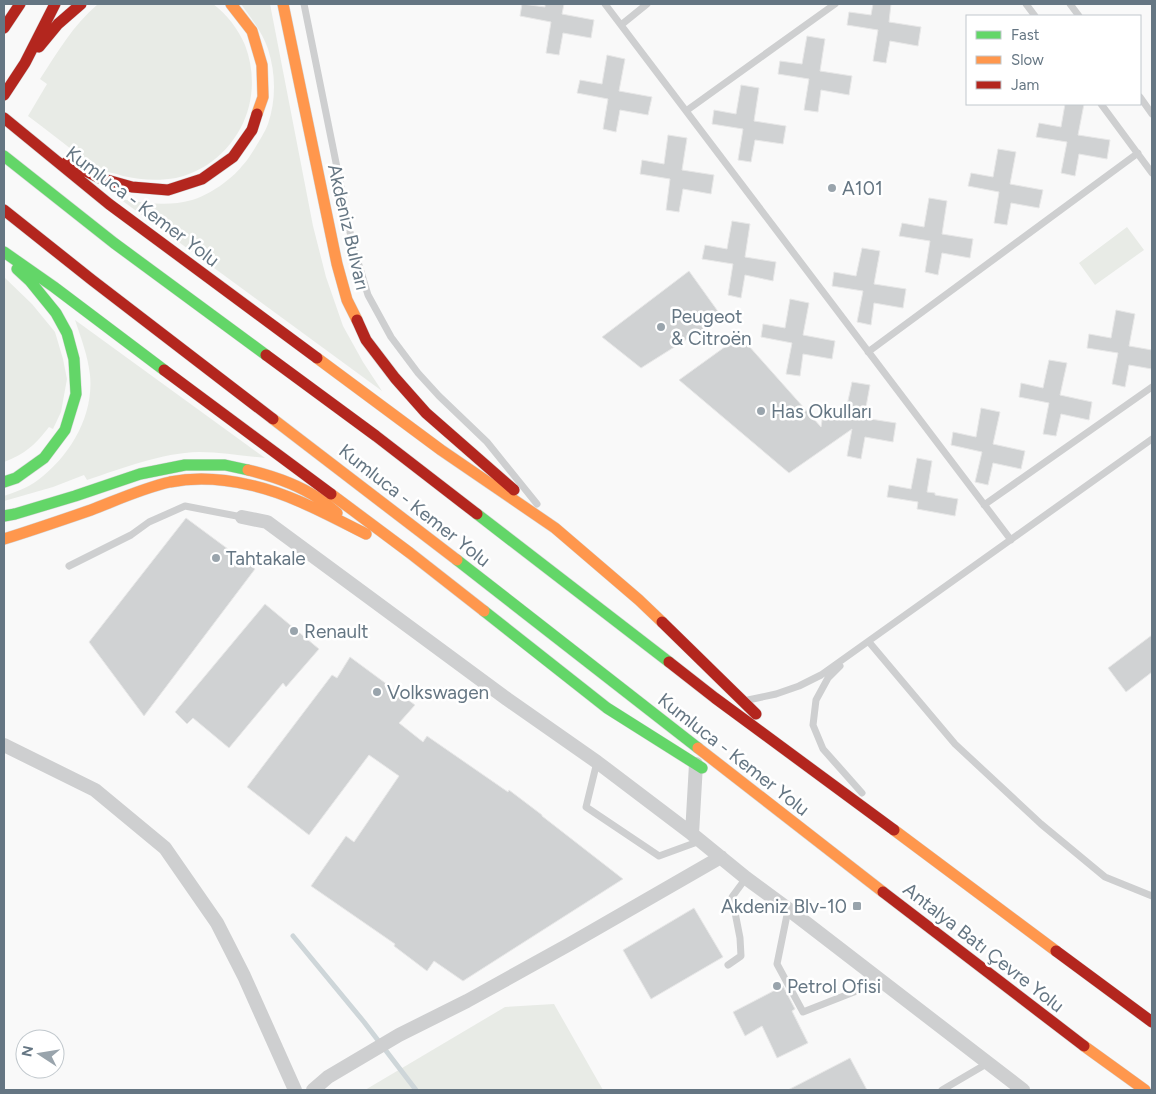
<svg xmlns="http://www.w3.org/2000/svg" width="1156" height="1094" font-family="Figtree,sans-serif">
  <style>
    .green { fill: #e8ebe6 }
    .lines { fill: none; stroke-linecap: round; stroke-linejoin: round }
    .stream { stroke: #ced6d9; stroke-width: 5 }
    .building { fill: #d0d2d3; stroke: #e8e8e8 }
    .fast-casing { stroke: #d5d6d7; stroke-width: 12 }
    .slow-casing { stroke: #d5d6d7; stroke-width: 12 }
    .jam-casing { stroke: #d5d6d7; stroke-width: 12 }
    .lane { stroke: #cecfd0; stroke-width: 7 }
    .street { stroke: #cecfd0; stroke-width: 14 }
    .fast { stroke: #63d668; stroke-width: 11 }
    .slow { stroke: #ff974d; stroke-width: 11 }
    .jam { stroke: #b3261e; stroke-width: 11 }
    .poi-dot { fill: #99a4ac; stroke: #fff; stroke-width: 2 }
    .labels { text-anchor: middle; stroke-width: 5; stroke-linejoin: round; paint-order: stroke }
    .poi-label { font-size: 19px; fill: #657683; stroke: #fff; text-anchor: start }
    .street-label { font-size: 19px; fill: #657683; stroke: #fff }
  </style>
  <rect width="100%" height="100%" fill="#f9f9f9"/>
  <path class="green" d="M98,4H213C227,14 238,29 245,45C262,90 247,138 207,165C197,171 186,176 176,178C158,181 140,180 123,176C115,173 105,172 98,168C90,164 83,158 76,153C60,140 44,128 28,116L47,84L40,79C57,53 73,25 98,4Z
    M241,4H270L313,226L326,277L343,326L363,362L382,391L120,199C145,203 167,207 192,200C209,195 231,180 242,166C247,161 251,154 255,148C259,141 265,132 268,124C276,100 276,74 268,49C263,33 251,18 241,4Z
    M1127,227L1144,250L1095,285L1079,263Z
    M4,277L32,304L55,332L63,359L67,379L61,412L53,429L49,427C35,445 25,454 4,462Z
    M75,320L265,458C243,456 221,452 199,452C161,453 123,468 87,480L84,475L53,487L4,501V496C15,492 28,488 38,480C70,456 94,416 90,375C88,356 81,338 75,320Z
    M554,1004L603,1090H365L505,1007Z"/>
  <g class="lines">
    <path class="stream" d="M293,936L364,1022L416,1090"/>
  </g>
  <path class="building" d="M522,4L545,7V4H564L562,14L594,20L591,38L563,33L559,55L546,53L551,22L520,16Z
    M873,4H891L889,22L921,27L918,46L890,41L886,63L873,61L878,30L847,25L849,12L871,15Z
    M807,36L825,39L820,71L852,76L849,95L821,90L818,112L804,110L809,79L778,74L780,61L802,64Z
    M607,55L625,59L619,91L652,97L648,115L620,110L616,132L603,129L608,99L577,93L580,80L602,84Z
    M741,85L759,88L754,121L786,126L783,144L755,140L751,162L738,160L743,129L712,124L714,110L736,114Z
    M1065,104H1084L1078,135L1110,140L1107,159L1079,154L1075,176L1061,173L1067,142L1036,137L1039,123L1061,127Z
    M668,135L687,138L682,170L714,175L711,194L683,189L679,212L666,210L670,179L640,174L642,160L664,164Z
    M998,149L1016,152L1010,184L1043,190L1039,208L1011,203L1007,225L994,223L999,192L968,186L971,173L993,177Z
    M929,198L947,201L942,234L973,239L970,258L942,253L938,275L925,272L930,241L899,236L902,223L924,227Z
    M732,221L750,224L745,257L776,262L773,281L745,275L741,298L728,295L733,264L702,259L705,245L727,249Z
    M862,248L880,251L874,284L906,289L903,308L874,303L871,325L857,322L863,291L832,286L834,272L856,276Z
    M689,271L722,317L641,368L602,337Z
    M790,299L809,303L803,335L835,341L832,359L803,354L800,376L786,374L792,343L761,337L763,324L785,328Z
    M1116,310L1135,314L1129,346L1152,350V369L1129,365L1125,387L1112,384L1118,353L1087,348L1089,334L1111,338Z
    M740,336L821,427L824,407L846,410L852,382L870,385L864,418L896,423L893,442L865,437L861,459L847,456L852,429L789,473L679,380Z
    M1049,360L1067,363L1060,395L1092,402L1089,420L1061,414L1056,436L1043,434L1049,403L1019,397L1021,383L1043,388Z
    M981,408L1000,412L993,444L1025,451L1021,469L993,463L988,485L975,482L982,452L951,445L953,432L976,437Z
    M917,458L932,461L927,492L935,493V495L958,499L955,516L917,509L918,502L887,497L889,485L911,489Z
    M186,518L255,569L144,716L89,642Z
    M265,604L319,649L286,687L283,683L229,748L193,718L187,724L175,712Z
    M1152,635V672L1126,692L1108,668Z
    M350,657L415,705L399,723L423,742L427,736L508,792L509,790L542,815V816L623,879L463,981L434,961L427,971L394,946L395,944L311,886L346,836L354,842L399,776L369,755L309,835L247,787L332,675L337,678Z
    M694,908L723,957L651,999L623,950Z
    M783,986L795,1009L792,1011L808,1043L777,1058L762,1026L745,1036L733,1012Z
    M850,1058L867,1090H788Z"/>
  <g class="lines">
    <defs>
      <path id="fast" d="M4,156L114,243L266,355
        M4,252L54,287L164,370
        M4,482L16,478L44,458L65,430L76,394L74,359L67,333L56,313L30,281L17,269
        M477,514L669,662
        M4,516L15,514L75,496L140,474L185,465H225L248,470
        M457,560L698,748
        M484,611L607,708L702,768"/>
      <path id="slow" d="M231,4L252,31L262,65L263,97L257,114
        M283,4L337,264L347,300L357,320
        M317,358L441,450L555,528L639,600L662,622
        M273,419L457,560
        M248,470C273,476 297,484 318,498C325,503 331,508 337,513
        M331,494L410,553L484,611
        M4,539C33,530 62,520 91,510C117,500 143,488 170,482C196,477 224,479 250,485C291,494 328,515 366,534
        M698,748L883,892
        M894,830L1056,951
        M1084,1046L1145,1090"/>
      <path id="jam" d="M4,28L20,4
        M39,47L58,24L81,4
        M4,95L25,63L55,4
        M4,118L109,204L317,358
        M67,162L100,178L132,187L168,190L202,179L233,157L252,130L257,114
        M4,210L92,280L273,419
        M357,320L366,340L395,378L426,413L514,490
        M266,355L376,436L477,514
        M164,370L331,494
        M662,622L756,714
        M669,662L715,698L894,830
        M883,892L1084,1046
        M1056,951L1152,1022"/>
    </defs>
    <use href="#fast" class="fast-casing"/>
    <use href="#slow" class="slow-casing"/>
    <use href="#jam" class="jam-casing"/>
    <path class="lane" d="M304,4L352,242L368,295L391,337L418,373L439,396L487,442L537,504
      M605,4L1011,540
      M1026,4L1035,16
      M1070,4L1079,16
      M621,25L647,4
      M1140,97L1152,114
      M1101,104L1152,173
      M686,111L835,4
      M868,352L1138,153
      M984,505L1152,387
      M69,566L131,535L149,522L185,506L242,517
      M869,642L955,744L1041,824L1105,877L1152,896
      M840,666L828,678L816,700L813,725L823,749L862,793
      M748,700L776,694L799,686L821,675L1152,439
      M597,762L586,807L659,856L700,841
      M788,910L777,964L803,1012L882,981
      M728,965L741,956L740,938L732,897L746,878
      M942,1090L988,1063"/>
    <path class="street" d="M242,517L267,522L507,699L597,762L692,834L746,878L788,909L1023,1090
      M4,745L95,790L165,848L217,923L244,976L295,1090
      M692,834L696,764
      M313,1090L328,1077L399,1035L467,1001L568,945L721,857"/>
    <use href="#fast" class="fast"/>
    <use href="#slow" class="slow"/>
    <use href="#jam" class="jam"/>
  </g>
  <g class="poi-dot">
    <circle cx="832" cy="188" r="5"/>
    <circle cx="661" cy="327" r="5"/>
    <circle cx="761" cy="411" r="5"/>
    <circle cx="216" cy="558" r="5"/>
    <circle cx="294" cy="631" r="5"/>
    <circle cx="377" cy="692" r="5"/>
    <rect x="852" y="901" width="10" height="10" rx="2.5"/>
    <circle cx="777" cy="986" r="5"/>
  </g>
  <g class="labels">
    <g class="poi-label">
      <text x="842" y="195">A101</text>
      <text x="671" y="323">Peugeot<tspan x="671" dy="22">&amp; Citroën</tspan></text>
      <text x="771" y="418">Has Okulları</text>
      <text x="226" y="565">Tahtakale</text>
      <text x="304" y="638">Renault</text>
      <text x="387" y="699">Volkswagen</text>
      <text x="847" y="913" text-anchor="end">Akdeniz Blv-10</text>
      <text x="787" y="993">Petrol Ofisi</text>
    </g>
    <g class="street-label">
      <text transform="translate(143 206) rotate(37)" y="7">Kumluca - Kemer Yolu</text>
      <text transform="translate(349 227) rotate(77)" y="7">Akdeniz Bulvarı</text>
      <text transform="translate(415 505) rotate(38)" y="7">Kumluca - Kemer Yolu</text>
      <text transform="translate(734 754) rotate(38)" y="7">Kumluca - Kemer Yolu</text>
      <text transform="translate(984 947) rotate(38)" y="7">Antalya Batı Çevre Yolu</text>
    </g>
  </g>
  <rect width="1156" height="1094" fill="none" stroke="#657683" stroke-width="10"/>
  <rect x="966" y="15" width="175" height="90" fill="#ffffff" stroke="#c1c8cd"/>
  <rect x="976" y="31" width="25" height="8" fill="#63d668" stroke="#c1c8cd"/>
  <text x="1011" y="40" font-size="15" fill="#657683">Fast</text>
  <rect x="976" y="56" width="25" height="8" fill="#ff974d" stroke="#c1c8cd"/>
  <text x="1011" y="65" font-size="15" fill="#657683">Slow</text>
  <rect x="976" y="81" width="25" height="8" fill="#b3261e" stroke="#c1c8cd"/>
  <text x="1011" y="90" font-size="15" fill="#657683">Jam</text>
  <g transform="translate(40 1054) rotate(282)"><circle r="24" fill="#ffffff" stroke="#c1c8cd"/>
  <path d="M0-4L9 19L0 12L-9 19Z" fill="#99a4ac"/>
  <text y="-8" font-size="14" font-weight="bold" text-anchor="middle" fill="#657683">N</text>
  </g>
</svg>
